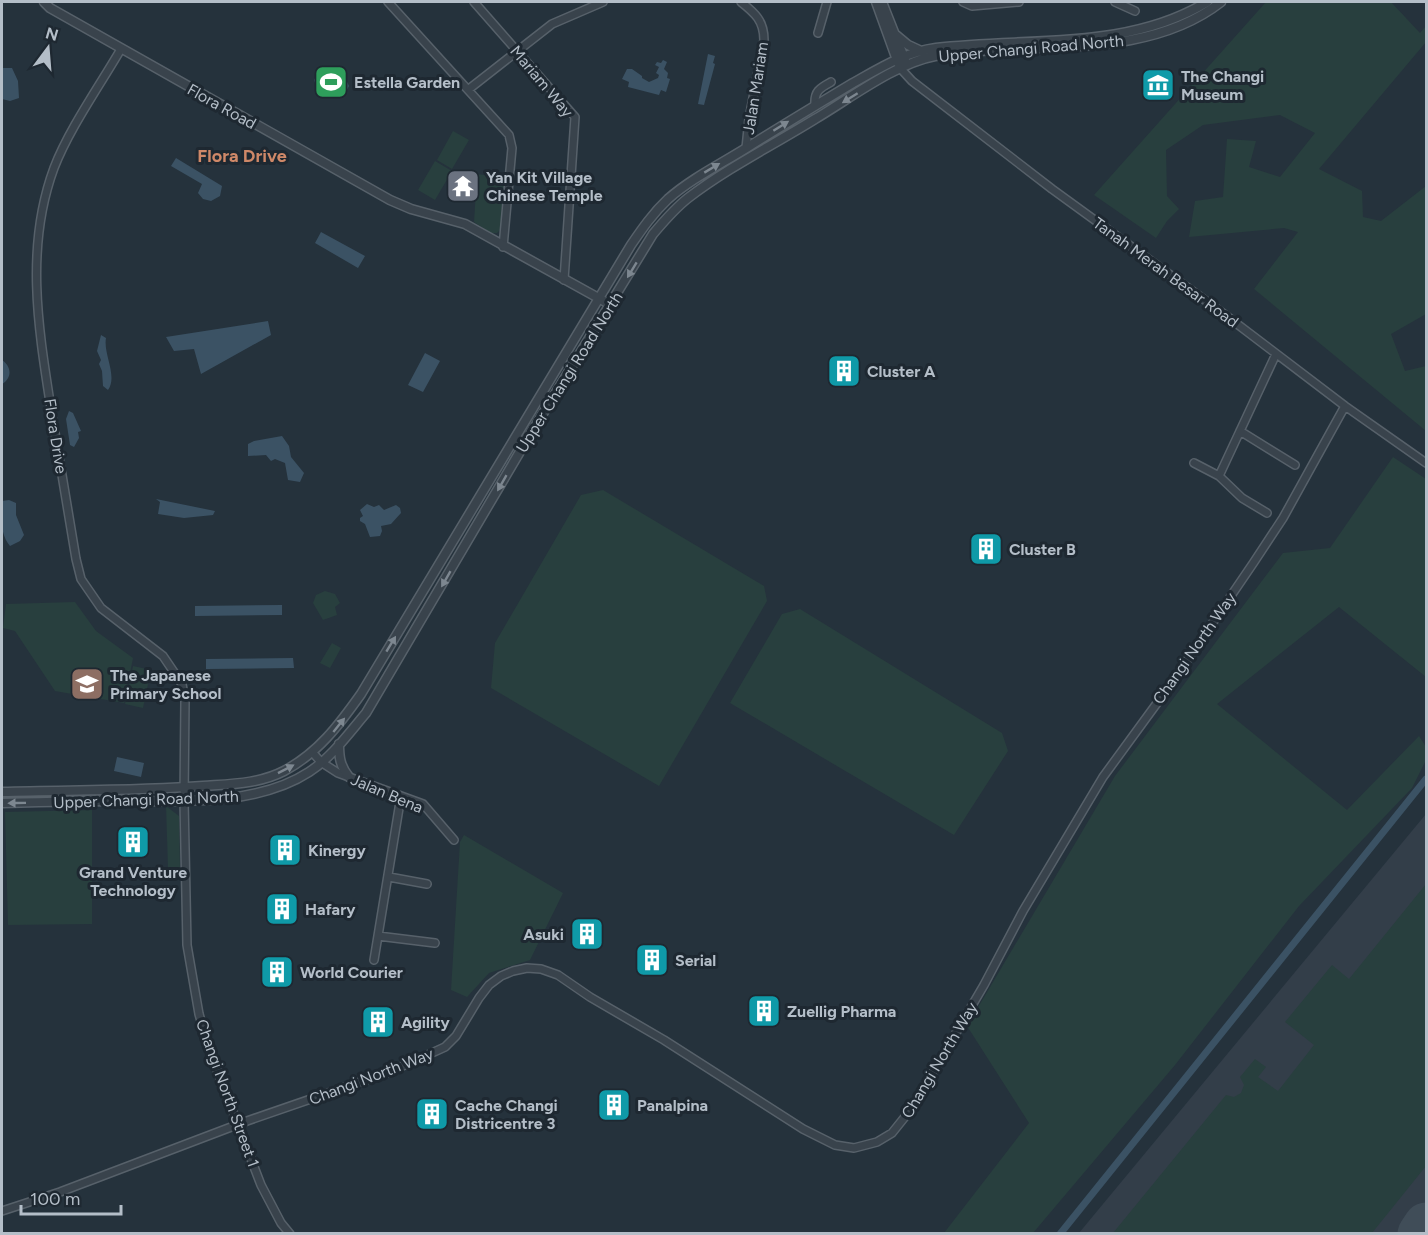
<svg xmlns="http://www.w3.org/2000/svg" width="1428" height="1235" font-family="Figtree,sans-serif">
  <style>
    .airport { fill: #333e49 }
    .green { fill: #283f3e }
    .water { fill: #3b5264 }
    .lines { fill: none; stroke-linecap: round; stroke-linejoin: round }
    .canal { stroke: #3b5264; stroke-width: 7 }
    .runway { stroke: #404d58; stroke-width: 45 }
    .minor-casing { stroke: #57616a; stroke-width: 10 }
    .tertiary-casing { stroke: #57616a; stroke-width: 11 }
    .minor { stroke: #39434c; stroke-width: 7 }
    .tertiary { stroke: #39434c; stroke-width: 8 }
    .oneway { fill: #7d8790 }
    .labels { text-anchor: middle; stroke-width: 6; stroke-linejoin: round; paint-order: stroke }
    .street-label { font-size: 16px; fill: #b4bec8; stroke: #1e2831 }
    .poi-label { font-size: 16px; font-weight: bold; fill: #b4bec8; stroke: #1e2831; text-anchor: start }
    .neighbourhood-label { font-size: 18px; font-weight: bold; fill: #cf8868; stroke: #1e2831 }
  </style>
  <rect width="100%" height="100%" fill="#25323c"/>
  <path class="airport" d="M1426,814V1233H1079Z"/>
  <path class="green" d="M1266,2H1391L1420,33L1426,26V42L1319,169L1362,191L1363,217L1381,221L1426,186V314L1391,334L1405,371L1426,366V431L1254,289L1298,232L1284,228L1189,237L1195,201L1223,197L1227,139L1256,141L1249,167L1280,177L1315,133L1280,115L1203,125L1166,150L1167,196L1179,209L1167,221L1156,238L1094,195Z
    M453,131L469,140L452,169L437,160Z
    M435,161L452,171L435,200L418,190Z
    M477,174L505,178L501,229L497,233H491L474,222Z
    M1393,457L1426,479V677L1339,607L1217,704L1347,810L1419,736L1426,747V760L1412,788L1299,906L1175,1065L1033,1233H944L1029,1123L967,1026L1115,776L1283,553L1330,548Z
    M603,490L764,586L767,601L659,786L491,688L495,643L581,495Z
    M325,591L335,594L340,603L335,607L337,615L323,620L313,603L316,595Z
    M75,602L96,631L133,658L124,703L55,691L15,631L3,628L6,604Z
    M800,609L1002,733L1008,751L954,835L730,703L782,614Z
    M332,643L341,648L330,668L320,663Z
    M133,666L151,670L143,708L125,704Z
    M166,806L179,816L180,869L168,868Z
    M92,810V924L8,925L5,812Z
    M464,835L563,893L530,960L489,973L467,997L451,990L460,842Z
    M1426,884V1166L1372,1233H1113L1226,1095L1234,1097L1241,1093L1244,1085L1240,1077L1255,1059L1266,1067L1258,1077L1278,1091L1314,1045L1285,1022L1332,965L1349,979Z"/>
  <path class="water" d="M708,54L715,56L713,63L715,64L704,105L698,104Z
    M663,60L667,62L664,69L668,73L667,78L670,79L666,92L661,90L659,95L628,87L629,82L622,79L627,69H632L642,76V78L649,82L658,78L659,75L656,73L659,67L655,65L657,62L661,63Z
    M2,68H12L18,81L19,98L10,101L2,99Z
    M324,68C338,74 342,69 349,86L344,95L339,96L315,83L314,80L320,69Z
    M176,158L222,186L220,196L211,201L203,199L198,193L202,184L171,166Z
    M321,232L365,256L358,268L315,243Z
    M268,321L271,335L201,374L194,349L174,351L166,337Z
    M101,335L106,338C103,354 118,376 108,390L103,386L102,371L99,364L101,360L97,351Z
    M425,353L440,361L423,392L408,385Z
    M2,360C12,367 12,378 2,384Z
    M69,411L73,413L81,431L78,432L79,438L74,447L70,445L66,419Z
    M282,436L289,446L291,457L304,473L300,482L288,480L285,463L275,459L271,461L266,455L248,456V444L254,441Z
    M156,499L215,511L213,515L184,518L158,514L160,502Z
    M9,500L16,503V515L24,535L20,541L10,546C0,535 1,516 2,501Z
    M367,504L374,507L379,505L384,510L396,505L400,508L401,513L391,524L381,526L382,531L380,536L370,537L365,524L360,521V518L363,516L360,510Z
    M282,605V615L195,616V606Z
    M293,658L294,668L206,669V659Z
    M117,757L144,763L141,777L114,771Z"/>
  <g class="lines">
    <path class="canal" d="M1060,1234L1426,779"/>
    <path class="runway" d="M1420,1234L1426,1225"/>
    <defs>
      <path id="minor" d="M388,2L509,135L512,148L503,247
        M474,2L575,117L564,280
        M741,2C755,13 764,21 764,40L749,119L746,148
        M963,2L972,6L1019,2
        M1115,2L1135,11
        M818,33L827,2
        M121,49C100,85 69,129 54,168C24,249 39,332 52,415C60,463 68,511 76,559L81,579L101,608L163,656L182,684L185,701L184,800L187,945L199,1014L210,1052L261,1185L281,1223L290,1234
        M901,69L912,81L1052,189L1224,314L1345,406L1426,463
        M469,89L552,24L603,2
        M815,105C814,91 820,88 831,82
        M1240,431L1295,465
        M1194,463L1219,476L1242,498L1267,513
        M1219,476L1276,354
        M313,753L321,762L338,773L423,804L454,840
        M389,877L427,884
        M378,936L435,943
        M374,960L401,796
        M2,1211L60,1192L247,1121L389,1072L434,1052L445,1047L456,1036L479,998L489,985L501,976L513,971L527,968L541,969L558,975L590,997L664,1040L803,1129L835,1145L854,1148L877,1142L892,1133L912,1108L984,985L1023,911L1103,777L1171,684L1254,562L1283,518L1345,406"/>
      <path id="tertiary" d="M44,2L50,8L390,200L411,209L465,224L611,305
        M876,2L898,63
        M882,2L905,60
        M896,35L908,45L921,51
        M339,744C339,757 340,766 349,777
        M2,792C69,790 136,791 203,786C231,784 259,784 284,771C318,753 339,725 361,694L631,245C642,229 653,213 668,199C692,178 721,164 748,147C783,125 818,104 853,83C880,68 905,52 936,48C1027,37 1126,51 1207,2
        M2,803C41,802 81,801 121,801C180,801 257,806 309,772C331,758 349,733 366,713L528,438L653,234C664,221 674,209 688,198C727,168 773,145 815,119C849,99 896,63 935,56C1027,40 1143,63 1221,2"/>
    </defs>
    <use href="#minor" class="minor-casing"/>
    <use href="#tertiary" class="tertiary-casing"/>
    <use href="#minor" class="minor"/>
    <use href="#tertiary" class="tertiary"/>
  </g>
  <defs><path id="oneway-solid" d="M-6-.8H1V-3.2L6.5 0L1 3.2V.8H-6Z" transform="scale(1.5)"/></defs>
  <g class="oneway">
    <use href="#oneway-solid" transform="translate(850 98) rotate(148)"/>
    <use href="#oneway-solid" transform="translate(781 126) rotate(-32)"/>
    <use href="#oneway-solid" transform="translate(712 168) rotate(-31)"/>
    <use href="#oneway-solid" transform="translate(632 270) rotate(121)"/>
    <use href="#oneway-solid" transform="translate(502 483) rotate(120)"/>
    <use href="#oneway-solid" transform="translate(446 579) rotate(120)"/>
    <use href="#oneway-solid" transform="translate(391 644) rotate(-59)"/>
    <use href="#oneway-solid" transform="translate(339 725) rotate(-51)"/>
    <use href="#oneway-solid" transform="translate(286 769) rotate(-27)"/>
    <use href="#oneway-solid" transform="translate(17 803) rotate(179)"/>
  </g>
  <defs>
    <symbol id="stadium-square" viewBox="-11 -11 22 22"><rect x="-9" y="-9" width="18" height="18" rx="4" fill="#2e9e5b" stroke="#1e2831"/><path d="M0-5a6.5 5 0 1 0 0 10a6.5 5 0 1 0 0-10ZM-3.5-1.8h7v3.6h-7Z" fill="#fff"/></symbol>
    <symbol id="museum-square" viewBox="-11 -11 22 22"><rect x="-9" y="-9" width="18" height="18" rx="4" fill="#0f9aa8" stroke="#1e2831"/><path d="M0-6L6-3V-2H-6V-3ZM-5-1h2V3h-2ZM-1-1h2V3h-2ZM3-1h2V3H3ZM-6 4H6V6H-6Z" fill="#fff"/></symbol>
    <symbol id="temple-square" viewBox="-11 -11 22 22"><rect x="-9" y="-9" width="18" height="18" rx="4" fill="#6b7280" stroke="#1e2831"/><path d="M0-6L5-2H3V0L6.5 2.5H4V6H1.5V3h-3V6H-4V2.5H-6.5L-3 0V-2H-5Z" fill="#fff"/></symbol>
    <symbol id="building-square" viewBox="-11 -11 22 22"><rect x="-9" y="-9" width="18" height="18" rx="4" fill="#0f9aa8" stroke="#1e2831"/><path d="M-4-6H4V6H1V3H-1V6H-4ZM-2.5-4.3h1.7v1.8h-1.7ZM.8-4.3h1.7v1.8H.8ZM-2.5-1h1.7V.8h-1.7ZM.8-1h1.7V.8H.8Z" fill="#fff"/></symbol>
    <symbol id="school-square" viewBox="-11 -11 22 22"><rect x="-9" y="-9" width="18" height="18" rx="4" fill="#8d6e63" stroke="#1e2831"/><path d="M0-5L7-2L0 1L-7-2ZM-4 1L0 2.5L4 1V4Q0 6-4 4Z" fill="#fff"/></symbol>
  </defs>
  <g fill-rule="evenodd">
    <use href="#stadium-square" x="312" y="63" width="38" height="38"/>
    <use href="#museum-square" x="1139" y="66" width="38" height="38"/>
    <use href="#temple-square" x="444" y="167" width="38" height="38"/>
    <use href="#building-square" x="825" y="352" width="38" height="38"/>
    <use href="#building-square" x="967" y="530" width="38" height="38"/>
    <use href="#school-square" x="68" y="665" width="38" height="38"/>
    <use href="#building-square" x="114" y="823" width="38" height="38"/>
    <use href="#building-square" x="266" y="831" width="38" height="38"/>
    <use href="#building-square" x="263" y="890" width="38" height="38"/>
    <use href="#building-square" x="568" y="915" width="38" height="38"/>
    <use href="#building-square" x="633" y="941" width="38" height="38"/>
    <use href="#building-square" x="258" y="953" width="38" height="38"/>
    <use href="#building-square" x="745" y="992" width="38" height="38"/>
    <use href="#building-square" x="359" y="1003" width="38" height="38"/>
    <use href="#building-square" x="595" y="1086" width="38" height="38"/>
    <use href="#building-square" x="413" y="1095" width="38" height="38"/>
  </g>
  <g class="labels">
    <g class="street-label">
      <text transform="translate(1031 48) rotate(-5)" y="6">Upper Changi Road North</text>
      <text transform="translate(542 81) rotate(50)" y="6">Mariam Way</text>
      <text transform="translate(755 88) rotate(-81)" y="6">Jalan Mariam</text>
      <text transform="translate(222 106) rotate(29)" y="6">Flora Road</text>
      <text transform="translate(1166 272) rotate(36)" y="6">Tanah Merah Besar Road</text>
      <text transform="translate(569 372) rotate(-58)" y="6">Upper Changi Road North</text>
      <text transform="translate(56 436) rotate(81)" y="6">Flora Drive</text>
      <text transform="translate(1194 648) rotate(-55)" y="6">Changi North Way</text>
      <text transform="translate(387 793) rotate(23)" y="6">Jalan Bena</text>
      <text transform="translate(146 799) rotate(-2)" y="6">Upper Changi Road North</text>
      <text transform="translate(939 1060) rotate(-59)" y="6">Changi North Way</text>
      <text transform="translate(371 1076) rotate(-21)" y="6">Changi North Way</text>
      <text transform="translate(228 1093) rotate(70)" y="6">Changi North Street 1</text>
    </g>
    <g class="poi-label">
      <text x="1181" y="82">The Changi<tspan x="1181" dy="18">Museum</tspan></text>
      <text x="354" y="88">Estella Garden</text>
      <text x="486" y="183">Yan Kit Village<tspan x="486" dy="18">Chinese Temple</tspan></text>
      <text x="867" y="377">Cluster A</text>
      <text x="1009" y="555">Cluster B</text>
      <text x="110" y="681">The Japanese<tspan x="110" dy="18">Primary School</tspan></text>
      <text x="308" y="856">Kinergy</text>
      <text x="133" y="878" text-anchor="middle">Grand Venture<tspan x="133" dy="18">Technology</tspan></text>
      <text x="305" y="915">Hafary</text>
      <text x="564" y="940" text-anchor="end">Asuki</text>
      <text x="675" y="966">Serial</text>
      <text x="300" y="978">World Courier</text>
      <text x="787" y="1017">Zuellig Pharma</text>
      <text x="401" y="1028">Agility</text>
      <text x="455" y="1111">Cache Changi<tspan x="455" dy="18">Districentre 3</tspan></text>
      <text x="637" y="1111">Panalpina</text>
    </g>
    <g class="neighbourhood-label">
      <text x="242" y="162">Flora Drive</text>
    </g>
  </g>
  <rect width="1428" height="1235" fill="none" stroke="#b4bec8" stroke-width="6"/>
  <g transform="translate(48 48) rotate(16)" stroke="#1e2831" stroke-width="4.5" paint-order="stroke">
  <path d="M0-4.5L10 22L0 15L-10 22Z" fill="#b4bec8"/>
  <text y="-9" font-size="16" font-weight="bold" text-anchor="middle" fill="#b4bec8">N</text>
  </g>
  <path d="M21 1205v9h100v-9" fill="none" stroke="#b4bec8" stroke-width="3"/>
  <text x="30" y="1205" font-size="18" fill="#b4bec8" stroke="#1e2831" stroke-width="4.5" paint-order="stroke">100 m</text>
</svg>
